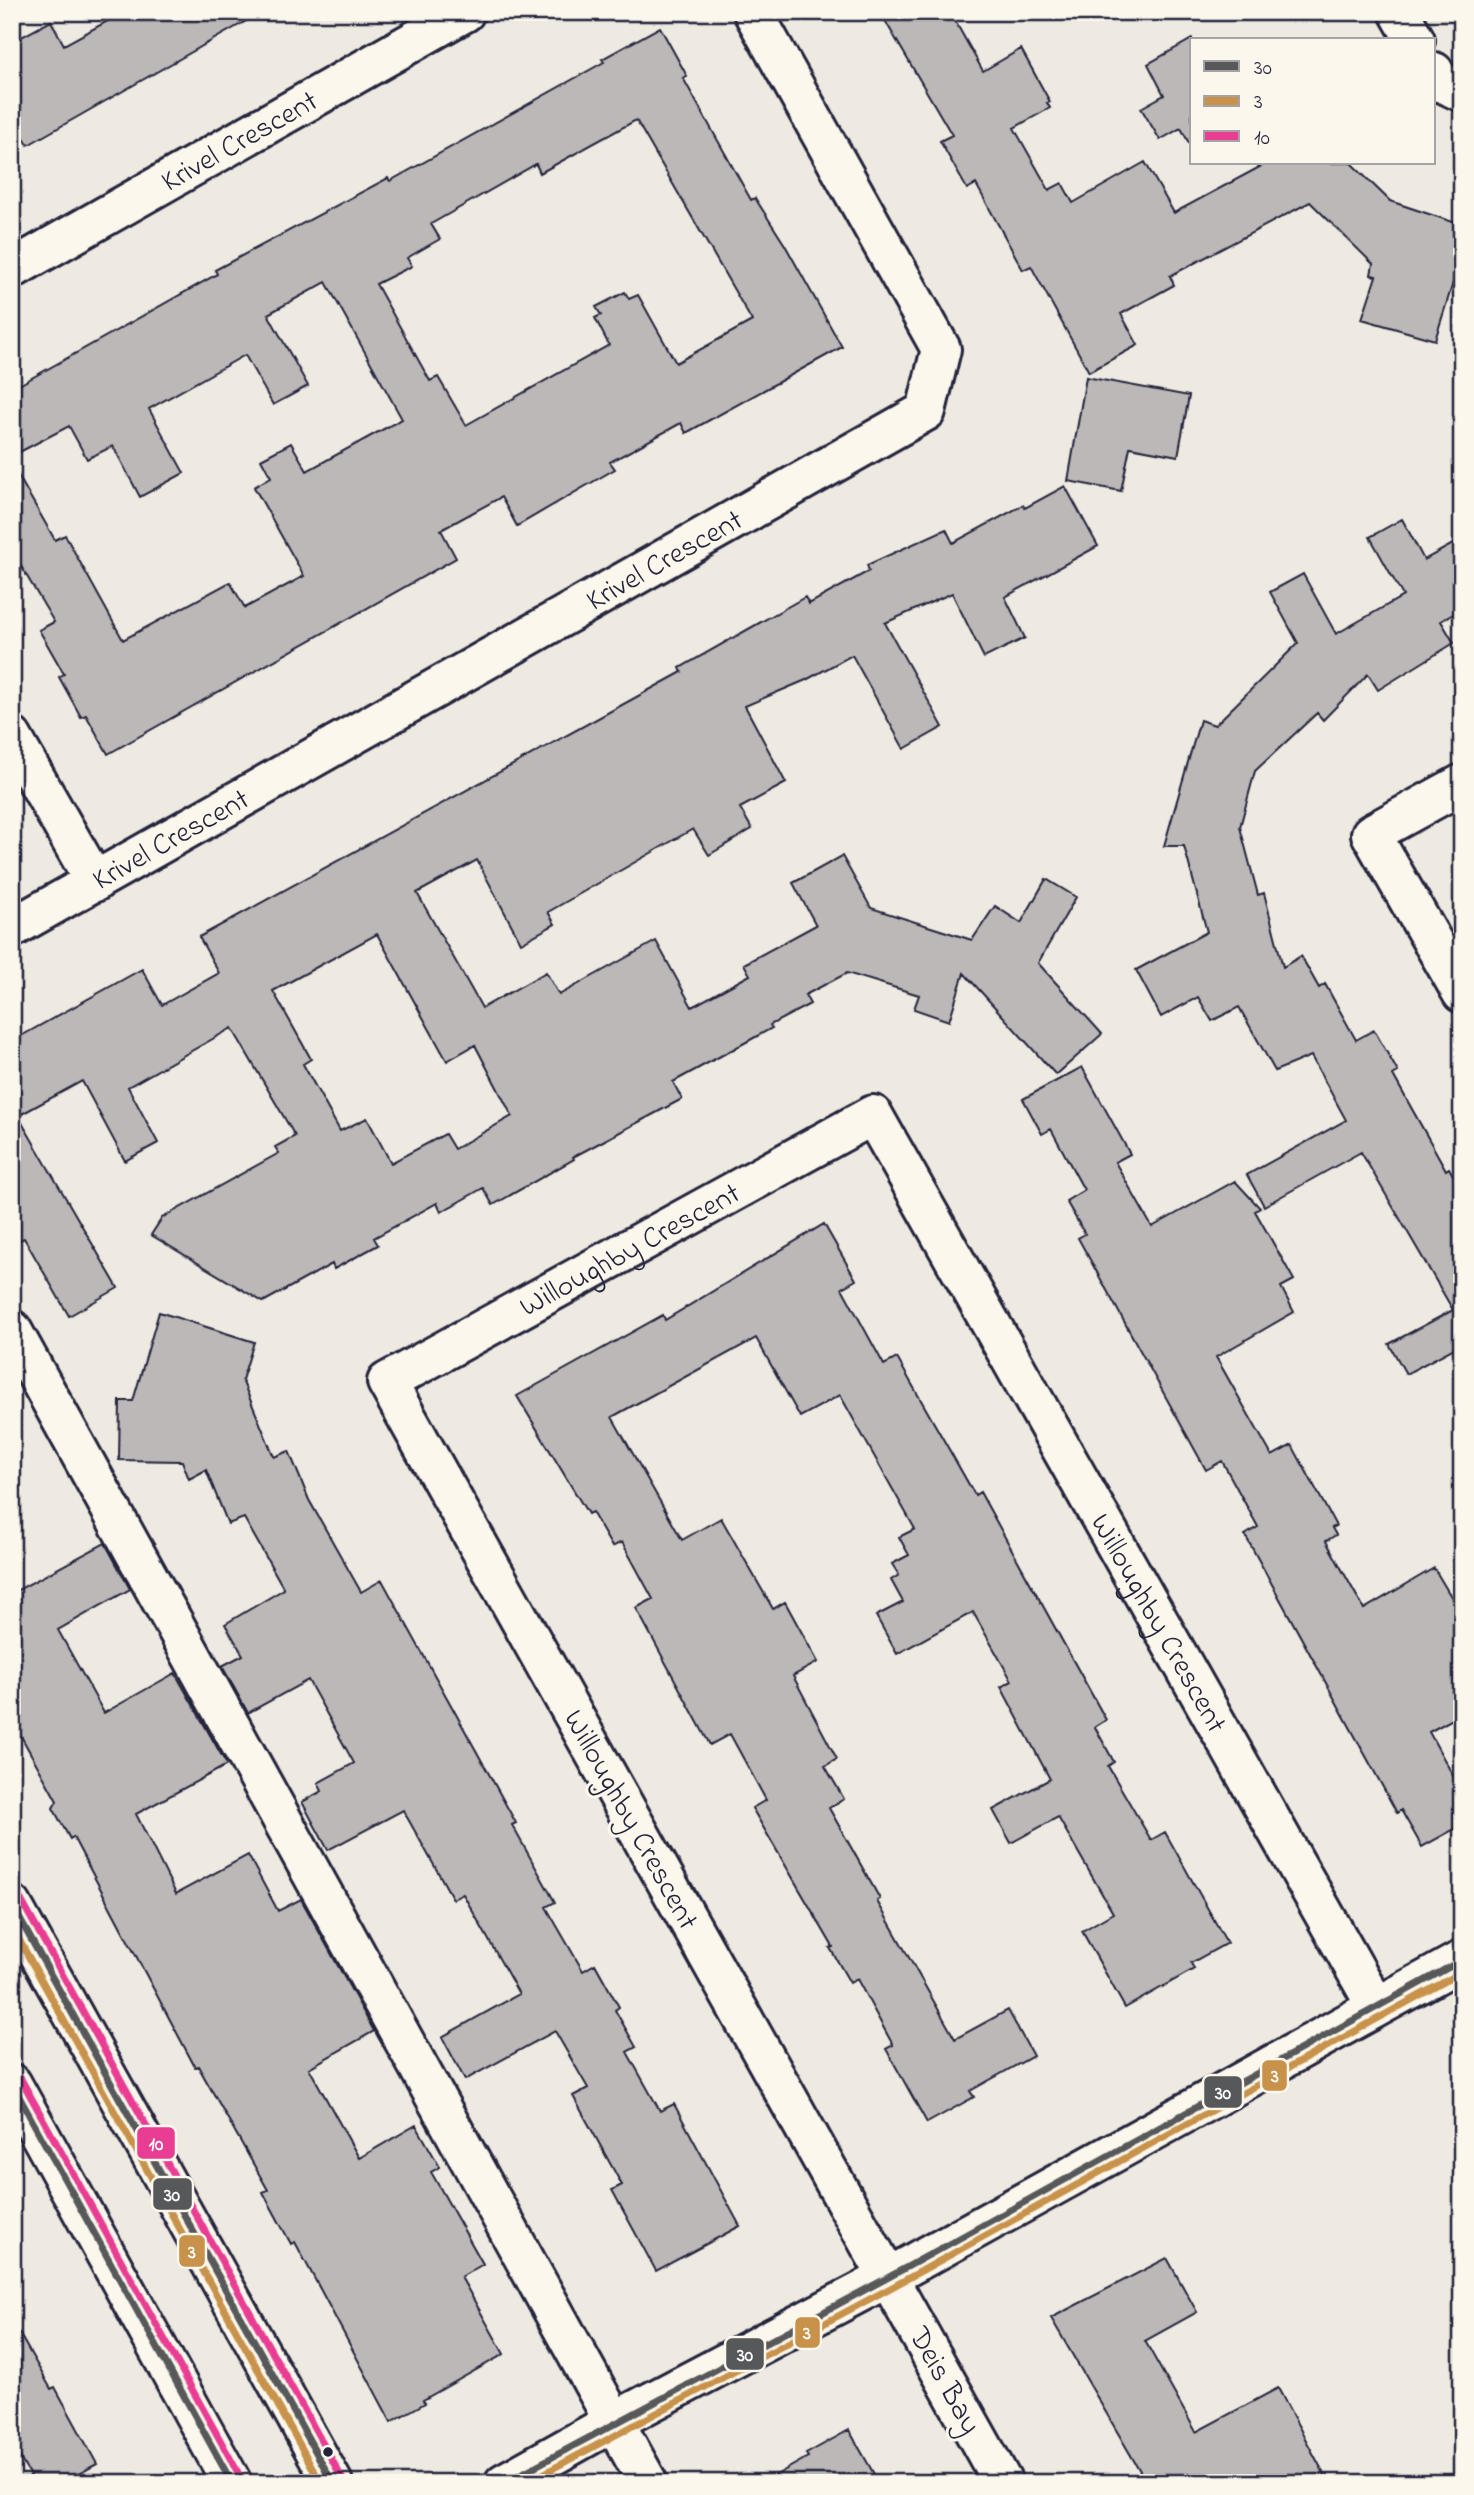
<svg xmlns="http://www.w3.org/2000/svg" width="1474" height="2495" font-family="'Indie Flower',sans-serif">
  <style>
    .building { fill: #bcb8b8; stroke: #22223b; stroke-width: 2; fill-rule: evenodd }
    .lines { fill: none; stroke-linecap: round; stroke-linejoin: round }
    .minor-casing { stroke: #22223b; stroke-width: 44 }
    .major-casing { stroke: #22223b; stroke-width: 44 }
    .minor { stroke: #fbf7ec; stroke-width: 38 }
    .major { stroke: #fbf7ec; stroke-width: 38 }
    .bus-1-casing { stroke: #fbf7ec; stroke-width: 12 }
    .bus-2-casing { stroke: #fbf7ec; stroke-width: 12 }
    .bus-3-casing { stroke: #fbf7ec; stroke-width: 12 }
    .bus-1 { stroke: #57585a; stroke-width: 7 }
    .bus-2 { stroke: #c8924b; stroke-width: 7 }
    .bus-3 { stroke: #e93d93; stroke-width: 7 }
    .bus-dot { fill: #22223b; stroke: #fbf7ec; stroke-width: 2.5 }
    .labels { text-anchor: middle; stroke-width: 6; stroke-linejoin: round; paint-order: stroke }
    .street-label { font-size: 30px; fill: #22223b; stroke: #fbf7ec }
    .line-badge { stroke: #fbf7ec; stroke-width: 2.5 }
    .badge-label { font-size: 19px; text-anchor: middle; font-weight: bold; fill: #fff }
  </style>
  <rect width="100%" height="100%" fill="#eeeae2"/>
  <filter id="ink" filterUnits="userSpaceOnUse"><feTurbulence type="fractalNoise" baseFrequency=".0143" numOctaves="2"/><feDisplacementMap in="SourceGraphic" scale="14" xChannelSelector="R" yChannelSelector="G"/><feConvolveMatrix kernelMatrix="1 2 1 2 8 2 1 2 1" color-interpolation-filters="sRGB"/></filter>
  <g filter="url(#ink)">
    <path class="building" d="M124,12H262L28,145L12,117V42L51,21L64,45Z
      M880,12H950L983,71L1021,49L1050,102L1047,103L1050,108L1014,128L1049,190L1062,183L1073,203L1145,162L1174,213L1267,163H1351L1390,201L1462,225V254L1435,340L1362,319L1376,276L1371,275L1373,264L1310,202L1170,276L1174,285L1121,314L1138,345L1089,372L1031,266L1023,270L976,184L967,189L940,141L952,135Z
      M660,27L687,76L683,78L751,200L755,198L785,245L842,347L686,433L681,423L610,462L615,469L517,526L501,497L441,530L456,558L108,754L86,715L81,717L59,677L64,674L39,630L54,622L12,551V465L55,540L65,535L123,640L230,582L245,608L304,576L254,487L271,477L261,459L291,443L307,471L402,419L326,282L268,314L308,386L273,405L245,355L149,409L184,473L140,497L113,446L87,459L69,426L12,456V389L217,274L215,270L388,178L390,181L604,62L602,59ZM636,120L752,321L676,363L638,295L629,299L625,292L596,307L601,315L595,318L609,345L466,425L438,377L430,381L376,284L412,266L407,258L440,239L431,224L536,164L540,173Z
      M1192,39V149L1181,128L1160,140L1141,108L1164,95L1148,64Z
      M1086,377L1189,396L1178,456L1130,447L1121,491L1068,481Z
      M1065,486L1098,546L1005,597L1025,638L984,658L952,593L885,623L943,727L904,749L852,655L806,680L745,706L786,783L740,808L752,829L709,855L693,829L548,912L555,924L521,943L477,860L417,893L482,1008L546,972L559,995L656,941L692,1007L750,975L744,964L816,925L793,883L842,856L871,908L972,940L995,906L1021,923L1046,879L1076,897L1038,963L1102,1034L1056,1075L964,973L949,1021L914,1009L919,995L847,973L805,995L810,1004L770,1025L772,1028L673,1082L682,1099L573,1157L574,1159L493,1205L483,1188L441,1212L437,1203L374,1238L378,1245L334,1269L332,1264L263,1302L151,1235L162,1218L279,1153L275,1147L295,1136L232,1028L128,1087L158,1143L125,1161L82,1081L18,1116L118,1288L69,1316L24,1238L12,1244V1041L142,969L162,1005L219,973L199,937L682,672L680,668L805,597L809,604L869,571L867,565L946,529L953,543L1023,505L1025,508ZM377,934L447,1061L475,1045L512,1116L454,1149L445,1134L391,1163L367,1118L340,1131L303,1064L311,1059L273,991Z
      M1402,519L1424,560L1462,539V609L1441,621L1454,643L1378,690L1368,674L1323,720L1317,713L1255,771L1240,827L1258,895L1264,893L1283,967L1301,956L1319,988L1325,984L1356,1040L1374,1030L1398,1072L1393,1075L1446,1170L1449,1168L1462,1191V1344L1406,1374L1389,1344L1453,1310L1361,1152L1264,1206L1247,1175L1346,1120L1311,1056L1275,1071L1239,1007L1212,1021L1198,997L1161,1017L1136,970L1207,932L1184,846H1164L1200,720L1215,725L1298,643L1270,592L1303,574L1336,634L1403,596L1370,537Z
      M1082,1067L1130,1154L1115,1162L1152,1227L1235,1181L1260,1208L1255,1211L1294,1280L1281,1287L1294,1312L1216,1357L1272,1456L1292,1445L1336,1526L1332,1528L1336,1535L1326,1541L1364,1609L1434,1568L1462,1615V1714L1429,1732L1462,1792V1825L1422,1847L1401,1810L1397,1813L1245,1535L1258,1527L1222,1461L1206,1470L1078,1238L1085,1234L1066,1201L1084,1190L1051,1129L1042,1134L1023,1099Z
      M824,1224L856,1280L842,1288L884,1365L897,1358L975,1495L980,1492L1106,1720L1095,1727L1114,1762L1108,1766L1151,1840L1165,1832L1227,1943L1191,1963L1194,1969L1125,2008L1082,1931L1113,1913L1058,1817L1011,1843L993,1810L1050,1779L1001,1687L1012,1681L973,1612L897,1654L876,1616L903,1602L891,1580L899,1575L892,1564L909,1555L899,1537L915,1529L840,1395L800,1417L756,1338L612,1417L682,1540L721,1518L773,1609L785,1602L818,1662L793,1676L837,1759L825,1766L844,1799L829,1808L880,1899L877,1901L955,2039L1008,2010L1033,2056L970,2091L974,2097L927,2123L886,2049L893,2045L857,1979L850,1983L830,1948L833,1947L752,1808L766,1800L730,1734L710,1745L636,1608L653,1599L622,1542L612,1547L592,1512L588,1514L517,1396L663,1315L665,1320Z
      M159,1312L254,1342L242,1380L274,1457L289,1451L309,1500L361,1592L382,1580L516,1823L512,1825L555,1902L546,1907L583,1971L595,1964L619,2007L615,2010L636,2047L627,2052L660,2111L674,2104L740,2226L656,2271L612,2190L622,2185L573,2096L588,2088L555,2031L465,2080L442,2037L519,1994L463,1894L453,1899L403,1810L328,1850L302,1802L322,1791L318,1783L354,1763L308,1680L248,1713L222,1666L243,1655L225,1624L284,1589L244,1518L228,1524L206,1470L189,1479L182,1461L119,1460L120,1401H133Z
      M105,1543L130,1589L58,1630L104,1713L175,1673L227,1765L136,1814L176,1894L248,1855L278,1911L301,1899L374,2031L309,2068L359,2158L416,2125L440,2167L431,2172L483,2264L461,2277L504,2354L423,2400L425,2403L391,2422L295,2242L291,2244L263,2192L268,2190L198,2066L195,2067L73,1837L70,1839L53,1808L57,1801L12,1720V1593Z
      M1167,2258L1197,2312L1145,2341L1196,2432L1278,2388L1329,2483H1147L1051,2318Z
      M12,2321L51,2389L55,2387L97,2464L62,2483H34L12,2444Z
      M849,2430L879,2483H762L808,2457L806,2454Z"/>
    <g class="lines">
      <defs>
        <g id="minor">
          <path d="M1399,12L1415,40"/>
          <path d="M1434,72L1439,81L1462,92"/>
          <path id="s1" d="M12,269L465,12"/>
          <path d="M12,737L95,882"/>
          <path d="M1462,784L1371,834L1462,993"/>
          <path id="s2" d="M12,928L926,411L941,349L753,12"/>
          <path d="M12,1330L648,2483"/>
          <path d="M504,2483L613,2422L889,2277L1462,1960"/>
          <path id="s3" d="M1003,2483L387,1382L873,1115L1376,2006"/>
        </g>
        <path id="major" d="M12,1905L333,2483
          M12,2084L232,2483"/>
      </defs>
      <use href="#minor" class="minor-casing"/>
      <use href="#major" class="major-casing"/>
      <use href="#minor" class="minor"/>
      <use href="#major" class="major"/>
      <defs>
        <path id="bus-1" d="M12,1905L333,2483
          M12,2084L232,2483
          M504,2483L889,2277L1462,1960"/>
        <path id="bus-2" d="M12,1927L321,2483
          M526,2483L894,2286L1462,1972"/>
        <path id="bus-3" d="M21,1900L342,2478
          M21,2079L241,2478"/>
      </defs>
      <use href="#bus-1" class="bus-1-casing"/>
      <use href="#bus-2" class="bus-2-casing"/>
      <use href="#bus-3" class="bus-3-casing"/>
      <use href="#bus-1" class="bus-1"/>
      <use href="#bus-2" class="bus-2"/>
      <use href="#bus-3" class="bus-3"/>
    </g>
  </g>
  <circle class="bus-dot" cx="328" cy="2452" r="6"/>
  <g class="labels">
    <g class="street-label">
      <text dy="10" stroke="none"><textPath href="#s1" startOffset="261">Krivel Crescent</textPath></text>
      <text dy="10" stroke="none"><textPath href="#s2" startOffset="749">Krivel Crescent</textPath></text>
      <text dy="10" stroke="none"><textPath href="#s2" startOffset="182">Krivel Crescent</textPath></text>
      <text dy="10" stroke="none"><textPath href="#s3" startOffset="1538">Willoughby Crescent</textPath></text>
      <text dy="10" stroke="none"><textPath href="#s3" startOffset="2399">Willoughby Crescent</textPath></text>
      <text transform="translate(632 1819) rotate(61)" y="10">Willoughby Crescent</text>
      <text transform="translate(946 2380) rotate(61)" y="10">Deis Bay</text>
    </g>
  </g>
  <g class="line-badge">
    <rect x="1261" y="2059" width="27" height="33" rx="7" fill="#c8924b"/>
    <rect x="1203" y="2075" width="40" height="34" rx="7" fill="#57585a"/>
    <rect x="136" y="2126" width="40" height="34" rx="7" fill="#e93d93"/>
    <rect x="152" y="2177" width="41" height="34" rx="7" fill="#57585a"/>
    <rect x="178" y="2234" width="28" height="34" rx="7" fill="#c8924b"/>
    <rect x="794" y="2316" width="27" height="33" rx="7" fill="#c8924b"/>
    <rect x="725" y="2337" width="40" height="34" rx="7" fill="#57585a"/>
  </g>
  <g class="badge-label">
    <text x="1275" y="2082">3</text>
    <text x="1223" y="2099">30</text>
    <text x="156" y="2150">10</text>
    <text x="172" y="2201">30</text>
    <text x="192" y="2258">3</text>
    <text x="807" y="2339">3</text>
    <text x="745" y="2361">30</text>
  </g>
  <rect width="1474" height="2495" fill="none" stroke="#fbf7ec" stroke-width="42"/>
  <rect x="21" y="21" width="1432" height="2453" fill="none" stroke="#22223b" stroke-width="2.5" filter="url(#ink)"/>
  <rect x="1190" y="38" width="245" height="126" fill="#fbf7ec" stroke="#a4a2a5" stroke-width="2"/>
  <rect x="1204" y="61" width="35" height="10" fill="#57585a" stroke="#a4a2a5" stroke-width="2"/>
  <text x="1254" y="74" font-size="21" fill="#22223b">30</text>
  <rect x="1204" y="96" width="35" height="10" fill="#c8924b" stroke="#a4a2a5" stroke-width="2"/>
  <text x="1254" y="108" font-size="21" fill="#22223b">3</text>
  <rect x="1204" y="131" width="35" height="10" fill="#e93d93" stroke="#a4a2a5" stroke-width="2"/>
  <text x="1254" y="144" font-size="21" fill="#22223b">10</text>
</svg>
